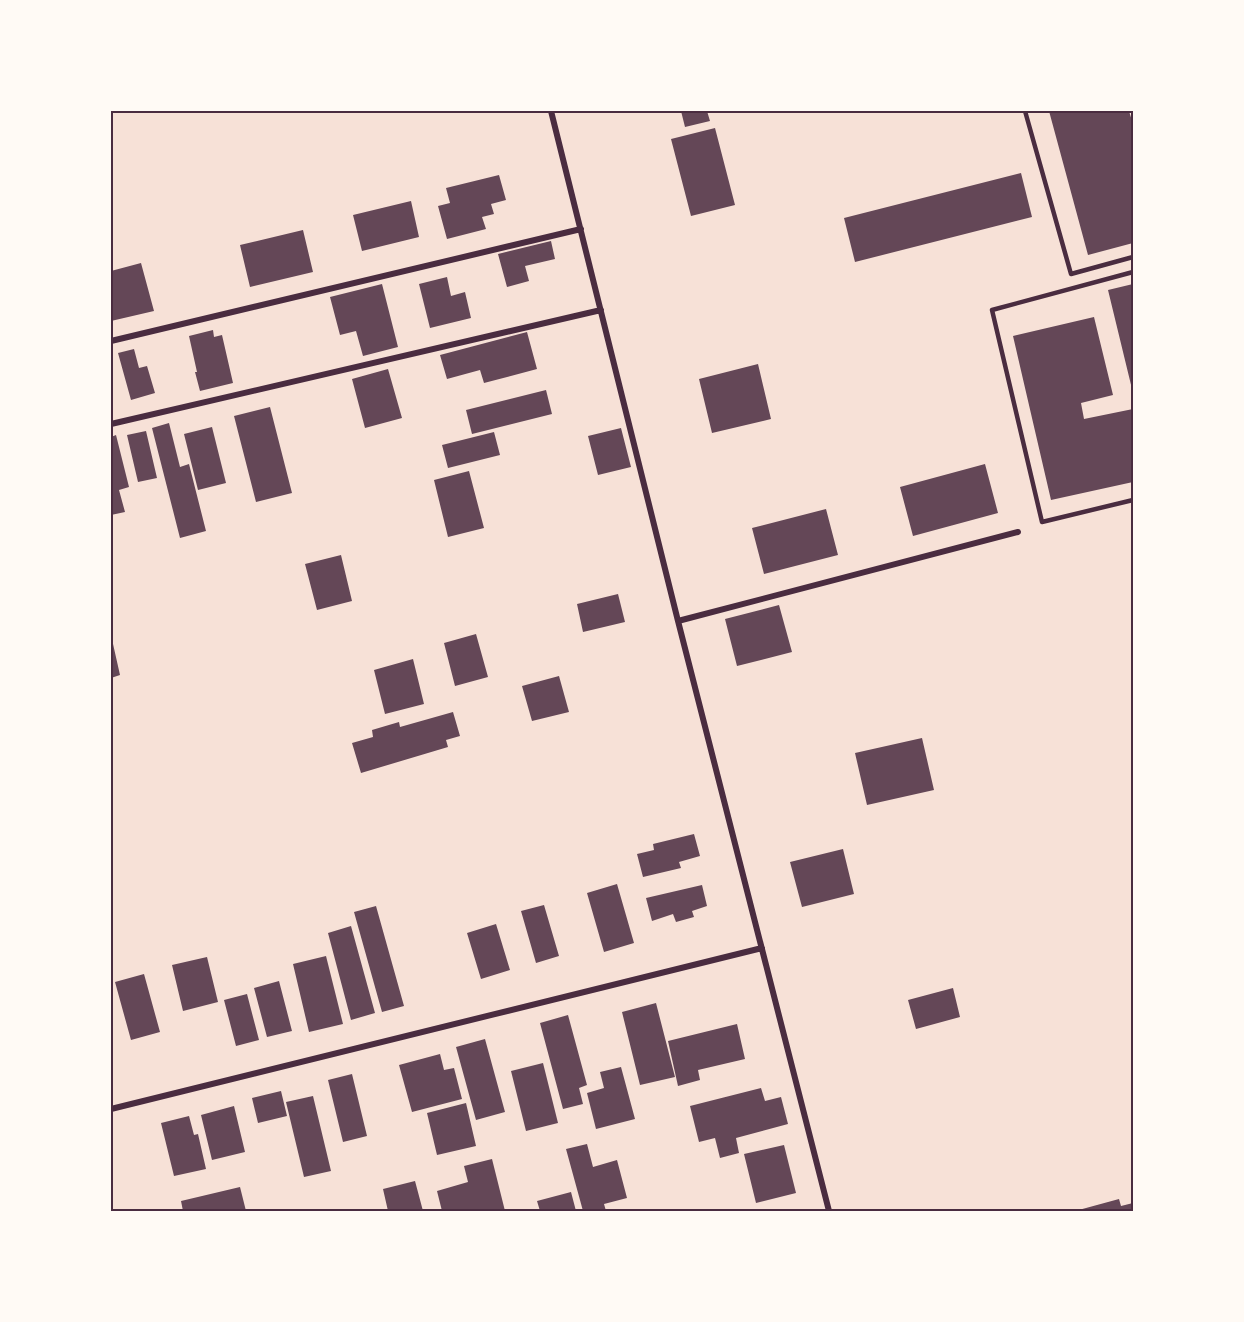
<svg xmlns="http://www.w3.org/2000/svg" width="1244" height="1322" font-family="'PT Serif',serif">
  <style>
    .building { fill: #644757 }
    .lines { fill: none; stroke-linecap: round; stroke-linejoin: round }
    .service { stroke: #4a2c40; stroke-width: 4.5 }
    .minor { stroke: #4a2c40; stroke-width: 6 }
    .neatline { fill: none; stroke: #4a2c40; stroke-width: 2 }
  </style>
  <rect width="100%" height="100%" fill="#f7e1d7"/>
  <path class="building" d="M681,111H707L710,121L685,127Z
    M1049,111H1129L1133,124V243L1088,255Z
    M715,128L735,205L691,216L671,139Z
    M1021,173L1032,217L855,262L844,218Z
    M499,175L506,200L491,204L494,214L482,217L486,229L447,239L438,206L450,203L446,188Z
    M411,201L419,237L362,251L353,215Z
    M303,230L313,272L250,287L240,245Z
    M551,241L555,259L525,266L529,281L507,287L498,254Z
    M141,263L154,311L111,321V271Z
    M447,277L451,296L465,292L471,318L430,328L419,284Z
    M382,284L398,347L363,356L356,331L340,335L330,297Z
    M1133,284V389H1132L1108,290Z
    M1094,317L1113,395L1081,403L1084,419L1133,409V482L1051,500L1013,336Z
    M213,330L214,337L222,335L233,383L200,391L195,372H197L189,336Z
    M527,332L537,369L484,383L480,370L447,379L440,355Z
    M134,349L139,368L147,366L155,393L131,400L118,353Z
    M758,364L771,419L712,433L699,379Z
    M388,369L402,418L365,428L352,379Z
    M546,390L552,414L472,434L466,410Z
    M270,407L292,493L256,502L234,416Z
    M169,423L180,467L189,464L206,531L180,538L152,428Z
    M212,427L226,483L198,490L184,434Z
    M621,428L631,467L598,475L588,436Z
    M146,431L157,478L138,482L127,435Z
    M494,432L500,455L448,468L442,445Z
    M116,435L129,487L119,490L125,512L111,515V437Z
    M985,464L998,513L913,536L900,487Z
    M469,471L484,528L448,537L434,480Z
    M826,509L838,555L764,574L752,528Z
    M341,555L352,601L317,610L305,564Z
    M618,594L625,622L583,632L577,604Z
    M779,605L792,652L737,666L725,619Z
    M476,634L488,677L455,686L444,643Z
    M111,635L120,675L111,678Z
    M413,659L424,704L385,714L374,670Z
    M559,676L569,712L532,721L522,686Z
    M453,712L460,736L446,740L448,747L361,773L352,743L373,737L372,730L399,722L400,727Z
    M922,738L934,790L867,805L855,753Z
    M694,834L700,856L679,862L681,868L643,877L637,854L654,850L653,844Z
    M843,849L854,894L802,907L790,862Z
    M617,884L634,943L604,952L587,893Z
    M702,885L707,906L692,911L694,917L676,922L673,914L652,921L646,898Z
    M544,905L559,956L536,963L521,911Z
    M376,906L404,1006L382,1012L354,912Z
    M496,924L510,970L481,979L467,933Z
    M351,926L375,1013L351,1020L328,933Z
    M326,956L343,1024L309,1032L293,964Z
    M207,957L218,1002L183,1011L172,965Z
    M144,974L160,1032L131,1040L115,982Z
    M279,981L292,1031L267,1037L254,988Z
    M953,988L960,1017L916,1029L908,1000Z
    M247,994L259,1040L236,1046L224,1000Z
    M656,1003L675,1077L640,1085L622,1012Z
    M568,1015L587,1085L579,1088L583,1104L563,1109L540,1023Z
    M737,1024L745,1059L698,1070L700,1080L678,1086L668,1041Z
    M485,1039L505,1112L476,1120L456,1047Z
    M440,1054L444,1070L454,1068L462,1099L412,1112L399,1065Z
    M543,1063L558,1123L526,1131L511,1071Z
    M621,1067L635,1119L596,1129L587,1093L604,1088L600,1072Z
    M352,1074L367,1136L343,1142L328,1080Z
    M761,1088L765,1101L781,1097L788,1124L736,1138L739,1153L720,1158L715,1138L699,1142L690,1106Z
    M281,1091L287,1116L258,1123L252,1098Z
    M313,1096L331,1171L304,1177L286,1102Z
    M466,1103L476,1146L437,1155L427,1113Z
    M234,1106L245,1152L212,1160L201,1115Z
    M189,1116L194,1135L198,1134L206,1169L174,1176L161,1123Z
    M587,1144L593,1167L617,1160L627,1198L604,1204L606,1211H583L566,1149Z
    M784,1145L796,1193L756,1203L744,1154Z
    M492,1159L505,1211H442L437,1191L468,1182L464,1166Z
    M415,1181L423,1211H388L383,1189Z
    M240,1187L246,1211H183L181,1201Z
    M571,1192L576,1211H540L537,1201Z
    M1119,1199L1121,1206L1133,1203V1211H1075Z"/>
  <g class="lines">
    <path class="service" d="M1025,111L1071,274L1133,257
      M1133,272L992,310L1042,522L1133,500"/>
    <path class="minor" d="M551,111L678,621L829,1211
      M111,341L581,229
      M111,424L601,310
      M678,621L1018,532
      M111,1109L762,948"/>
  </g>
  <rect width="1244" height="1322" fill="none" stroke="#fffaf5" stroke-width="225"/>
  <rect x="112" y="112" width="1020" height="1098" class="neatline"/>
</svg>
